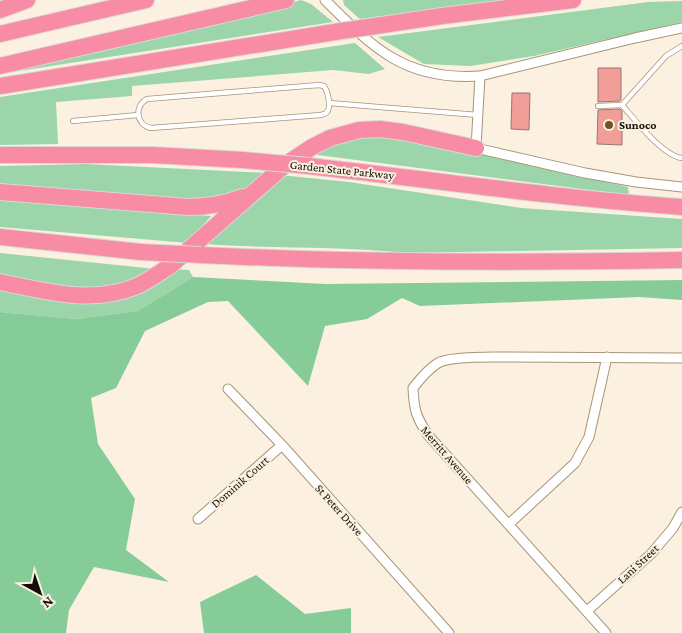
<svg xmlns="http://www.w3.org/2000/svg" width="682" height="633" font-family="'Crimson Pro',serif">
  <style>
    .green { fill: #9bd5a9 }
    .forest { fill: #86cc99 }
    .building { fill: #f29e98; stroke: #967572 }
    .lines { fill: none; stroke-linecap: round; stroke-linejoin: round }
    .service-casing { stroke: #a5957a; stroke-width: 6 }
    .minor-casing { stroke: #a5957a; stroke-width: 11 }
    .motorway-casing { stroke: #d9d8d7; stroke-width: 18 }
    .service { stroke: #fff; stroke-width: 4.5 }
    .minor { stroke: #fff; stroke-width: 9 }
    .motorway { stroke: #f78ca4; stroke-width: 16 }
    .motorway-bridge-casing { stroke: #d9d8d7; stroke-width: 18; stroke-linecap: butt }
    .motorway-bridge { stroke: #f78ca4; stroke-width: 16 }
    .poi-dot { fill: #6d5525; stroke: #fcf1e0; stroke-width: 2 }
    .labels { text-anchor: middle; stroke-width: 4; stroke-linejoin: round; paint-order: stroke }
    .poi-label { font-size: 12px; font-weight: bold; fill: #130d05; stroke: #fcf1e0; text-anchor: start }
    .street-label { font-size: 12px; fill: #130d05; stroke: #fcf1e0 }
  </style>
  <rect width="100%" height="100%" fill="#fcf1e0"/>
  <path class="green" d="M301,0L311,4L333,22L0,74Z
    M343,0H503L360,19L344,5Z
    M682,1V22L534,56L470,66L424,64L378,37L648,2Z
    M355,43L385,69L369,74L333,70L132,86V96L56,102L58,144L0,145V97Z
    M365,135L399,138L504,159L628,187L629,195L310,154L323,146Z
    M86,164L268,173L253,186L229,197L196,203L0,186V166Z
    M280,175L349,182L521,208L682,219V248L406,253C338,246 270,249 202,244Z
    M0,198L211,216L188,243L0,227Z
    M0,253L156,269L137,281L104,290L61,291L0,277Z
    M172,269L189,270L193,277L138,311L77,319L0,312V288L97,299Z"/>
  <path class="forest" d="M193,277L325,284L682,280V300L639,297L420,306L402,298L367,319L325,326L308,386L228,301L208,302L145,331L116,388L91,398L98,444L135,499L126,550L169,582L94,567L69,610L66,633H0V312L77,319L138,311Z
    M256,575L305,614L351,608V633H204L200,602Z"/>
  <path class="building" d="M598,68H621V99L620,101L598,102Z
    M512,93H530L529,130L511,129Z
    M620,109L622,111V145L597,144L598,110Z"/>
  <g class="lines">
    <defs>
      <path id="service" d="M319,85L324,86C328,92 332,108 326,113C325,114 323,114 321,115L151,128C136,125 134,106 147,99Z
        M329,103L478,115
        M622,105C635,120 663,156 682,158
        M598,106L622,105L666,56L682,46
        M73,121L138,115"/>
      <path id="minor" d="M325,0C374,49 406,81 480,76L635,38L682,28
        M480,76L476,148L585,173L636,182L682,187
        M228,389L282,445L449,633
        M198,519L282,445
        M509,524L575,463L589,437L607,357
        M587,611L651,554L673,528L682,512
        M606,633L428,435C416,417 414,410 413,388C420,379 428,369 438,363C448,357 482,357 494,357L682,358"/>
      <path id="motorway" d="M0,10L27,0
        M369,27L442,16L573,0
        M0,34L146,0
        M0,66L286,0
        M0,86L341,31
        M0,155H152L243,160
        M309,166C433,180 557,198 682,207
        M0,192L188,207C208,207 225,204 243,197
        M0,237L141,252
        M201,255C361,263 522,263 682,260
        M0,282C45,291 92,305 137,286C148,281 159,273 170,266L285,165L312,147L330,138L359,130L380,129L403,132L476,148"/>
    </defs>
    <use href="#service" class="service-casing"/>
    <use href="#minor" class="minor-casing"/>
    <use href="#motorway" class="motorway-casing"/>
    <use href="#service" class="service"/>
    <use href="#minor" class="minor"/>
    <use href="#motorway" class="motorway"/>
    <defs>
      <path id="motorway-bridge" d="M341,31L369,27
        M243,160L309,166
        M141,252L201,255"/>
    </defs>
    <use href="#motorway-bridge" class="motorway-bridge-casing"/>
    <use href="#motorway-bridge" class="motorway-bridge"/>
  </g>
  <circle class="poi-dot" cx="609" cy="125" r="5"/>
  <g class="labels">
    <g class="poi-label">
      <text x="619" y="129">Sunoco</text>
    </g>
    <g class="street-label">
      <text transform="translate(342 170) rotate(6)" y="4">Garden State Parkway</text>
      <text transform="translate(447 455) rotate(49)" y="4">Merritt Avenue</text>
      <text transform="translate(240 482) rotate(-41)" y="4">Dominik Court</text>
      <text transform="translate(339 510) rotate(48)" y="4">St Peter Drive</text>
      <text transform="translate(638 564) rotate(-43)" y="4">Lani Street</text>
    </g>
  </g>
  <g transform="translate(40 593) rotate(140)" stroke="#fcf1e0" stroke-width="4" paint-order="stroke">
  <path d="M0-4L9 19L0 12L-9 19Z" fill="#130d05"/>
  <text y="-8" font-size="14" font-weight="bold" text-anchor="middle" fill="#130d05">N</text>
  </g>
</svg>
